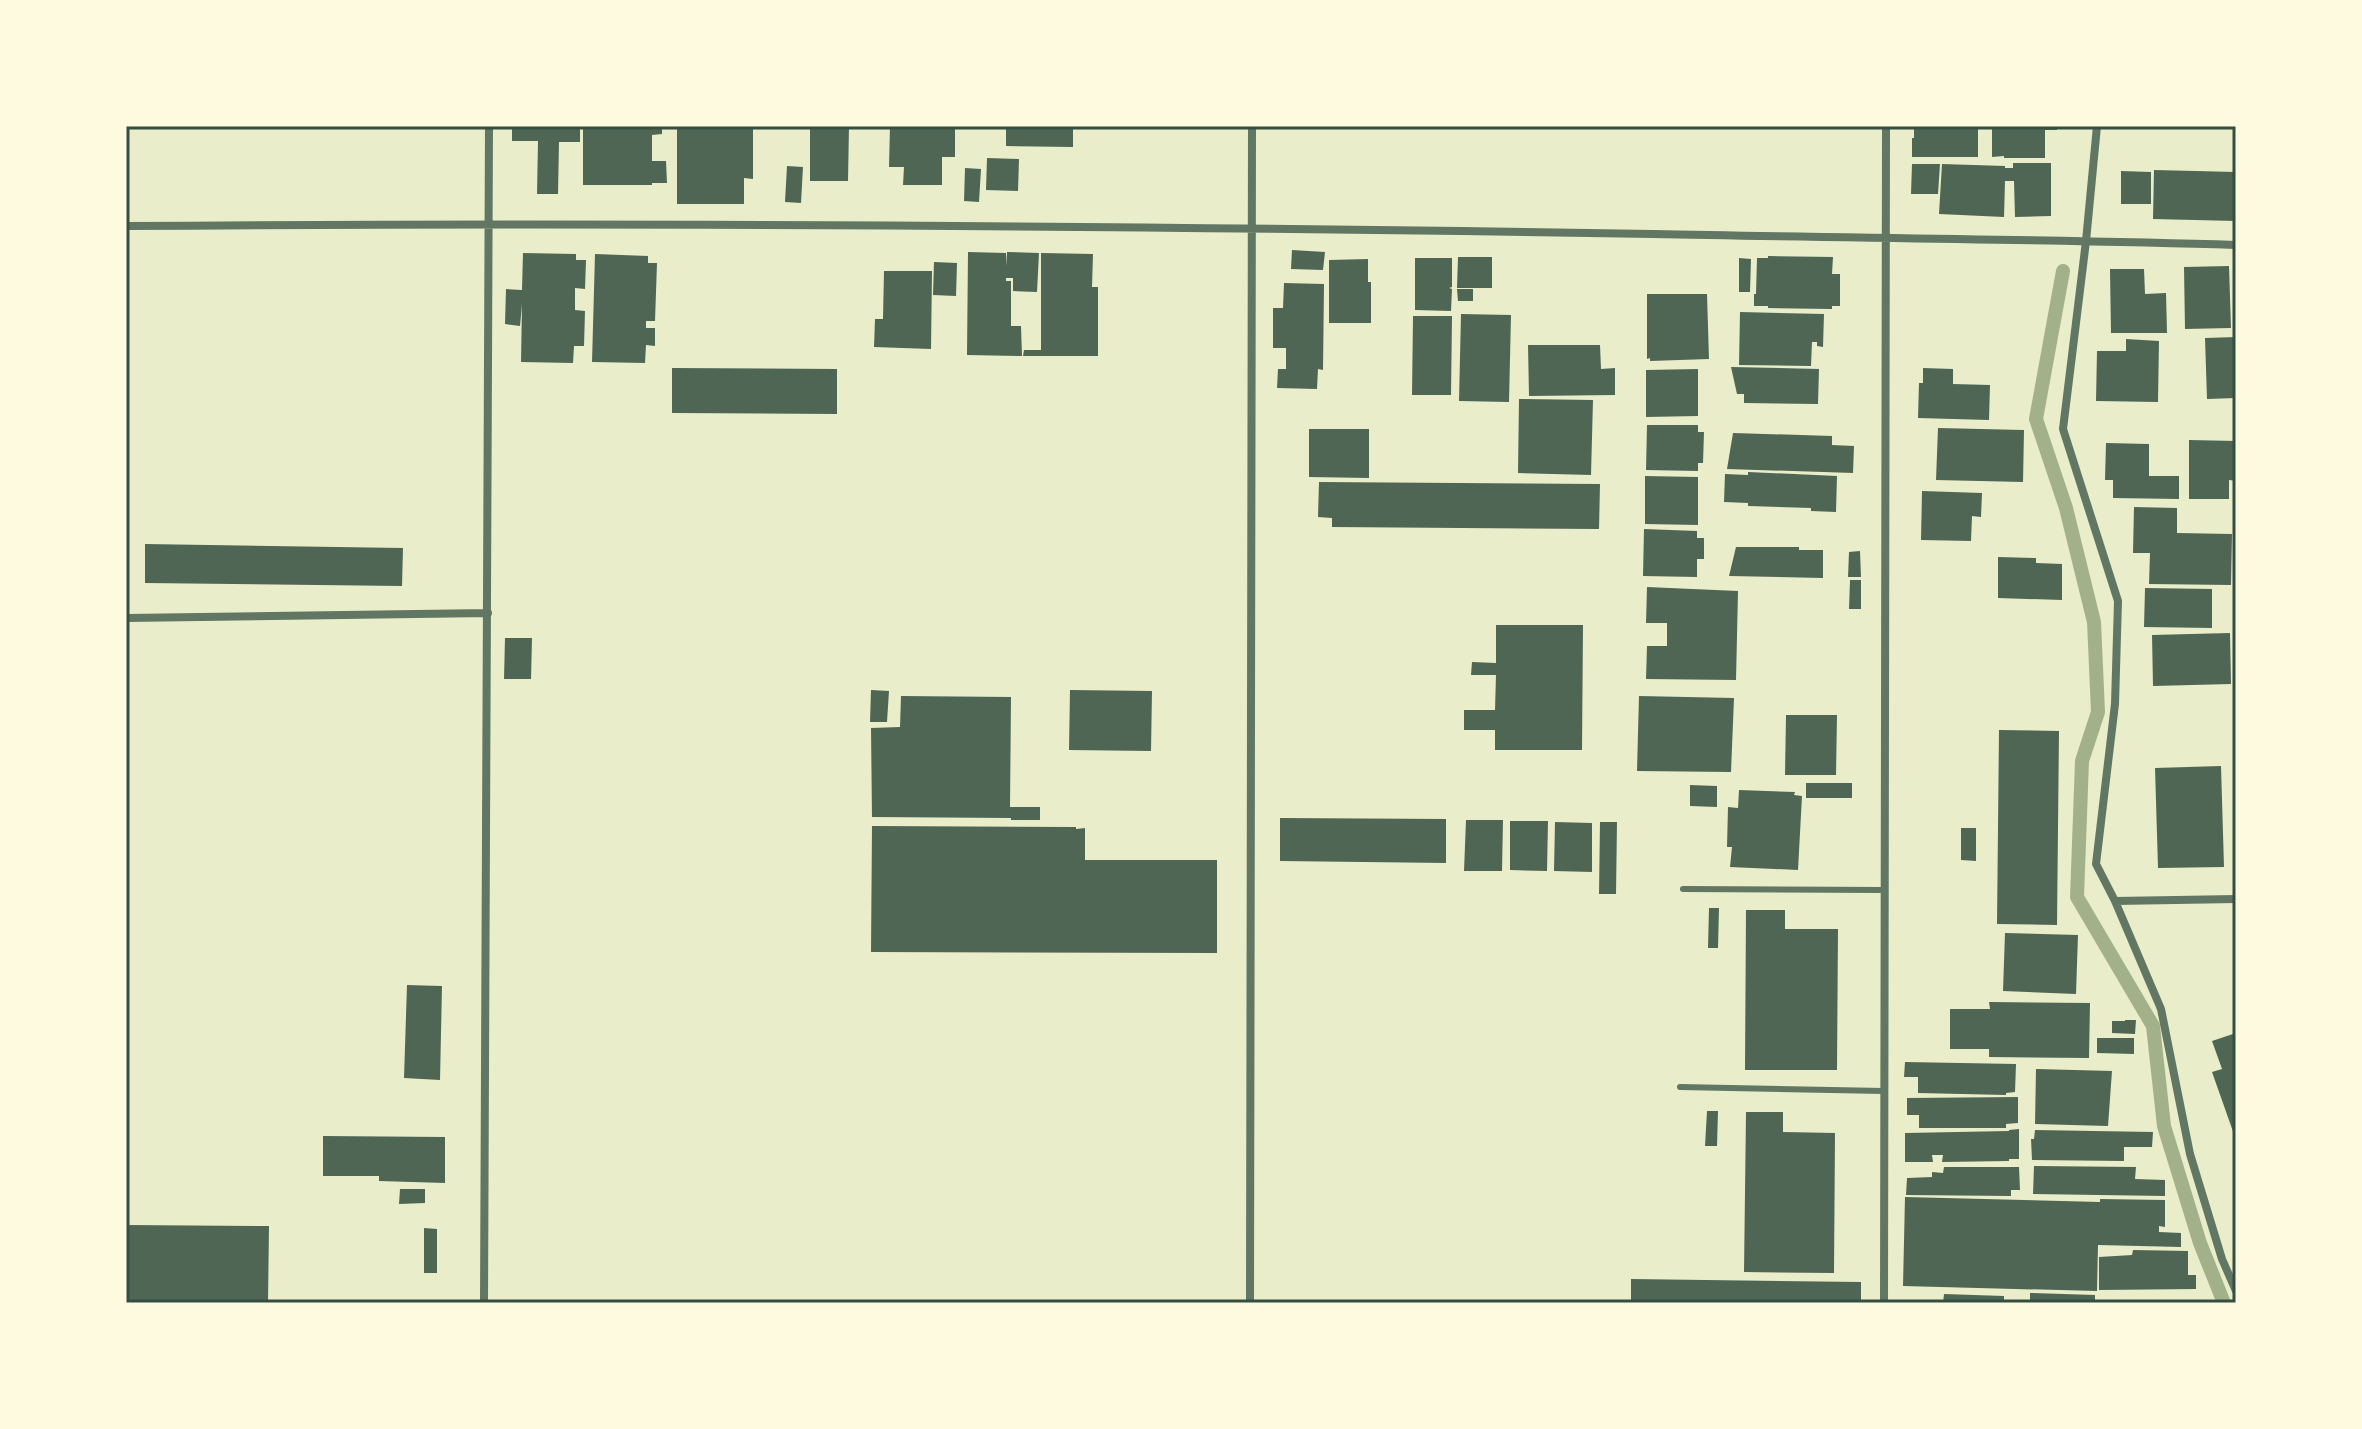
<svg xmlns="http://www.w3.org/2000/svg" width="2362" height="1429" font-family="Roboto,sans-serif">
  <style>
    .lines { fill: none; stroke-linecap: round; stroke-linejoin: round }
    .stream { stroke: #a3b18a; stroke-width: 14 }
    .building { fill: #4f6655 }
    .service { stroke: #617663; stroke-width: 6 }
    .minor { stroke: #617663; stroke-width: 8 }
    .neatline { fill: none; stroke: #344e41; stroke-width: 3 }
  </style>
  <rect width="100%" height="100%" fill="#e9edc9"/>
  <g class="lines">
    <path class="stream" d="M2063,271L2036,419L2066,508L2094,622L2098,712L2082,761L2077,897L2153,1026L2164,1126L2200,1243L2224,1303"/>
  </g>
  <path class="building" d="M512,126H580V142H559L558,194H537L538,141H512Z
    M583,126H662V134L652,135V161H666L667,183H652V185H583Z
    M677,126H753V179L744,178V204H677Z
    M810,126H849L848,181H810Z
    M890,126H955V157H942V185H903L904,167H889Z
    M1006,126H1073V147L1006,146Z
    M1914,126H1978V157H1912V138H1914Z
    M1992,126H2057V130H2045V158H2004V156L1992,157Z
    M987,158L1019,159L1018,191L986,190Z
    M2013,163H2051V216L2015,217L2014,181H2005L2004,217L1939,214L1942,164L2005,166V168H2013Z
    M1912,164H1940L1938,194H1911Z
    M787,166L803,167L801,203L785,202Z
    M965,168L981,169L979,202L964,201Z
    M2154,170L2236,172V221L2153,219Z
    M2121,171L2151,172V204H2121Z
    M1292,250L1325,252L1323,270L1291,269Z
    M968,252L1006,253L1007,266V252L1039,253L1037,292L1013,291V278H1006V281H1011V326H1021L1022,356L967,355Z
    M523,253L576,254V260H586L585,289L575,288V310L585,311L584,346H574L573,363L521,362L522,304L520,326L505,324L506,289L522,290Z
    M1041,253L1093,254L1092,287H1098V356H1023L1024,350H1041Z
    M595,254L648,256V263H657L655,321H646V328H655V346L646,345L645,363L592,362Z
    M1768,256L1833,257L1832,274H1840V306H1832V309L1768,308V306H1754V294H1756L1757,258H1768Z
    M1458,257H1492V288H1457Z
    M1415,258H1452V287L1449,288L1452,289L1451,311L1415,310Z
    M1739,258L1751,259L1750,292H1739Z
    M1368,259V282H1371V323H1329V260Z
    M934,262L957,263L956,296L933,295Z
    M2229,266L2231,328L2185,329L2184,267Z
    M2110,269H2144L2145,294L2166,293L2167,333H2111Z
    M884,271H932L931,349L874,347L875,319H883Z
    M1284,283L1324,284L1323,370L1318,369L1317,389L1277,388L1278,369H1286V348H1273V308H1283Z
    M1457,289H1473V301H1458Z
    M1647,294H1707L1709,359L1650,361V358L1647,359Z
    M1740,312L1824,314L1823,347L1817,346V342H1812L1811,366L1739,365Z
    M1461,314L1511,315L1509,402L1459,401Z
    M1413,316H1452L1451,395H1412Z
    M2236,337V398L2207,399L2205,338Z
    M2126,339L2159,341L2158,402L2096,401L2097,351H2126Z
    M1528,345H1600L1601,369L1615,368V395L1529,396Z
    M1731,367L1819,369L1818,404L1744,403V394H1737Z
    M672,368L837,369V414L672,413Z
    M1923,368L1953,369V384L1990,385L1989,420L1918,418L1919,383H1923Z
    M1698,369V416L1646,417V370Z
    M1519,399L1593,400L1591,475L1518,473Z
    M1647,425H1698V432H1704L1703,463H1698V471L1646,470Z
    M1938,428L2024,430L2023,482L1936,480Z
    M1309,429H1369V478L1309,477Z
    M1733,433L1832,436V445L1854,446L1853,473L1727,469Z
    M2189,440L2236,441V481L2229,480V499H2189Z
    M2106,443L2149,444V476H2179V499L2113,498V480H2105Z
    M1748,472L1837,476L1836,512L1811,511V508L1748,506V503L1724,502L1725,474L1748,475Z
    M1645,476L1698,477V525L1645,524Z
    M1319,482L1600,484L1599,529L1332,527V518L1318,517Z
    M1922,491L1982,493L1981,517L1972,516L1971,541L1921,540Z
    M2134,507L2177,508V533L2232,534L2231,585L2149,584L2150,553H2133Z
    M1644,529L1697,531V538H1704V559H1697V577L1643,576Z
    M145,544L403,548L402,586L145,583Z
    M1736,547H1799V550H1823V578L1729,576Z
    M1860,551L1861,577H1848L1849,552Z
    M1998,557L2036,558V563L2062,564V600L1998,598Z
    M1850,580H1861V609H1849Z
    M1647,587L1738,591L1736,680L1646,679L1647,646H1667V623H1646Z
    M2145,588L2212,589V628L2144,627Z
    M1496,625H1583L1582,750H1495V730H1464V710H1495L1496,675H1471L1472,662L1496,663Z
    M2230,633L2231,684L2153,686L2152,635Z
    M505,638H532L531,679H504Z
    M871,690L889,691L887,722H870Z
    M1070,690L1152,691L1151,751L1069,750Z
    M901,696L1011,697L1010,807H1040V820H1011V818L872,817L871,728L900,727Z
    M1639,696L1734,698L1731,772L1637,771Z
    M1786,715H1837L1836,775H1785Z
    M1999,730L2059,731L2057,925L1997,924Z
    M2221,766L2224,867L2158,868L2155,768Z
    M1806,783H1852V798H1806Z
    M1690,785L1717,786V807L1690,806Z
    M1739,790L1795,792L1794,795L1802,796L1798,870L1730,867L1732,847H1727L1728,807L1738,808Z
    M1280,818L1446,819V863L1280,861Z
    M1466,820H1503L1502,871H1464Z
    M1510,821H1548L1547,871L1510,870Z
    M1555,822L1592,823V872L1554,871Z
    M1600,822H1617L1616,894H1599Z
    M872,826L1076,827V829L1085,828V860H1217V953L871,952Z
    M1961,828H1976V861L1961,860Z
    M1709,908H1719L1718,948H1708Z
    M1746,910H1785V929H1838L1837,1070H1745Z
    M2005,933L2078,935L2076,994L2003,991Z
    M407,985L442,986L440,1080L404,1078Z
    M1989,1002L2090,1003L2089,1058L1989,1057V1049H1950V1009H1990Z
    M2125,1020H2136L2135,1034L2112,1033V1021H2125Z
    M2236,1033V1140L2212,1072L2222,1069L2212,1041Z
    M2097,1038H2134V1054L2097,1053Z
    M1905,1062L2016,1064L2015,1092L2006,1093V1095L1918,1093V1077H1904Z
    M2036,1069L2112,1071L2108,1126L2035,1124Z
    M2018,1097V1123L2006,1124V1128H1919V1115H1907V1098Z
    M1707,1111H1718L1717,1146H1705Z
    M1746,1112H1783V1132L1835,1133L1834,1273L1744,1272Z
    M2019,1129V1159H2009V1161L1942,1162L1943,1155H1932L1933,1162H1905V1133L2009,1131V1130Z
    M2035,1130L2153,1132L2152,1147H2124V1161L2032,1160L2031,1139H2034Z
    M323,1136L445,1137V1183L379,1181V1176H323Z
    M2034,1166L2136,1167L2135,1179L2165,1180V1196L2033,1194Z
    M1944,1167H2019L2020,1190H2011V1196L1906,1195L1907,1178L1932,1177V1172L1943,1173Z
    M400,1189H425V1203L399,1204Z
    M1905,1197L2100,1202V1199L2165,1200V1227L2159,1226V1232L2181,1233V1247L2098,1245L2097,1291L1903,1286Z
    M126,1225L269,1226L268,1303H126Z
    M424,1228L437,1229V1273H424Z
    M2133,1250L2188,1251V1275H2196V1289L2099,1290V1257L2132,1255Z
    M1631,1279L1861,1282V1303H1631Z
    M2030,1293L2095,1295V1303H2030Z
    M1944,1294L2004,1296V1303H1943Z"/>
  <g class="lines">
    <path class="service" d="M1683,889L1885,890
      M1680,1087L1884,1091"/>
    <path class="minor" d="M2097,126L2086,241L2063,429L2118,601L2115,704L2096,864L2115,901L2161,1009L2190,1154L2222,1259L2236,1291
      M126,226C635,222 1144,226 1653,234C1847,238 2042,239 2236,245
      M126,618L488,613
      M2115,901L2236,899
      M484,1303L489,126
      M1250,1303L1252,126
      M1884,1303L1886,126"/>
  </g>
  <rect width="2362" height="1429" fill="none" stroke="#fefae0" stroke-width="256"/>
  <rect x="128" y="128" width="2106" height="1173" class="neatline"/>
</svg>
